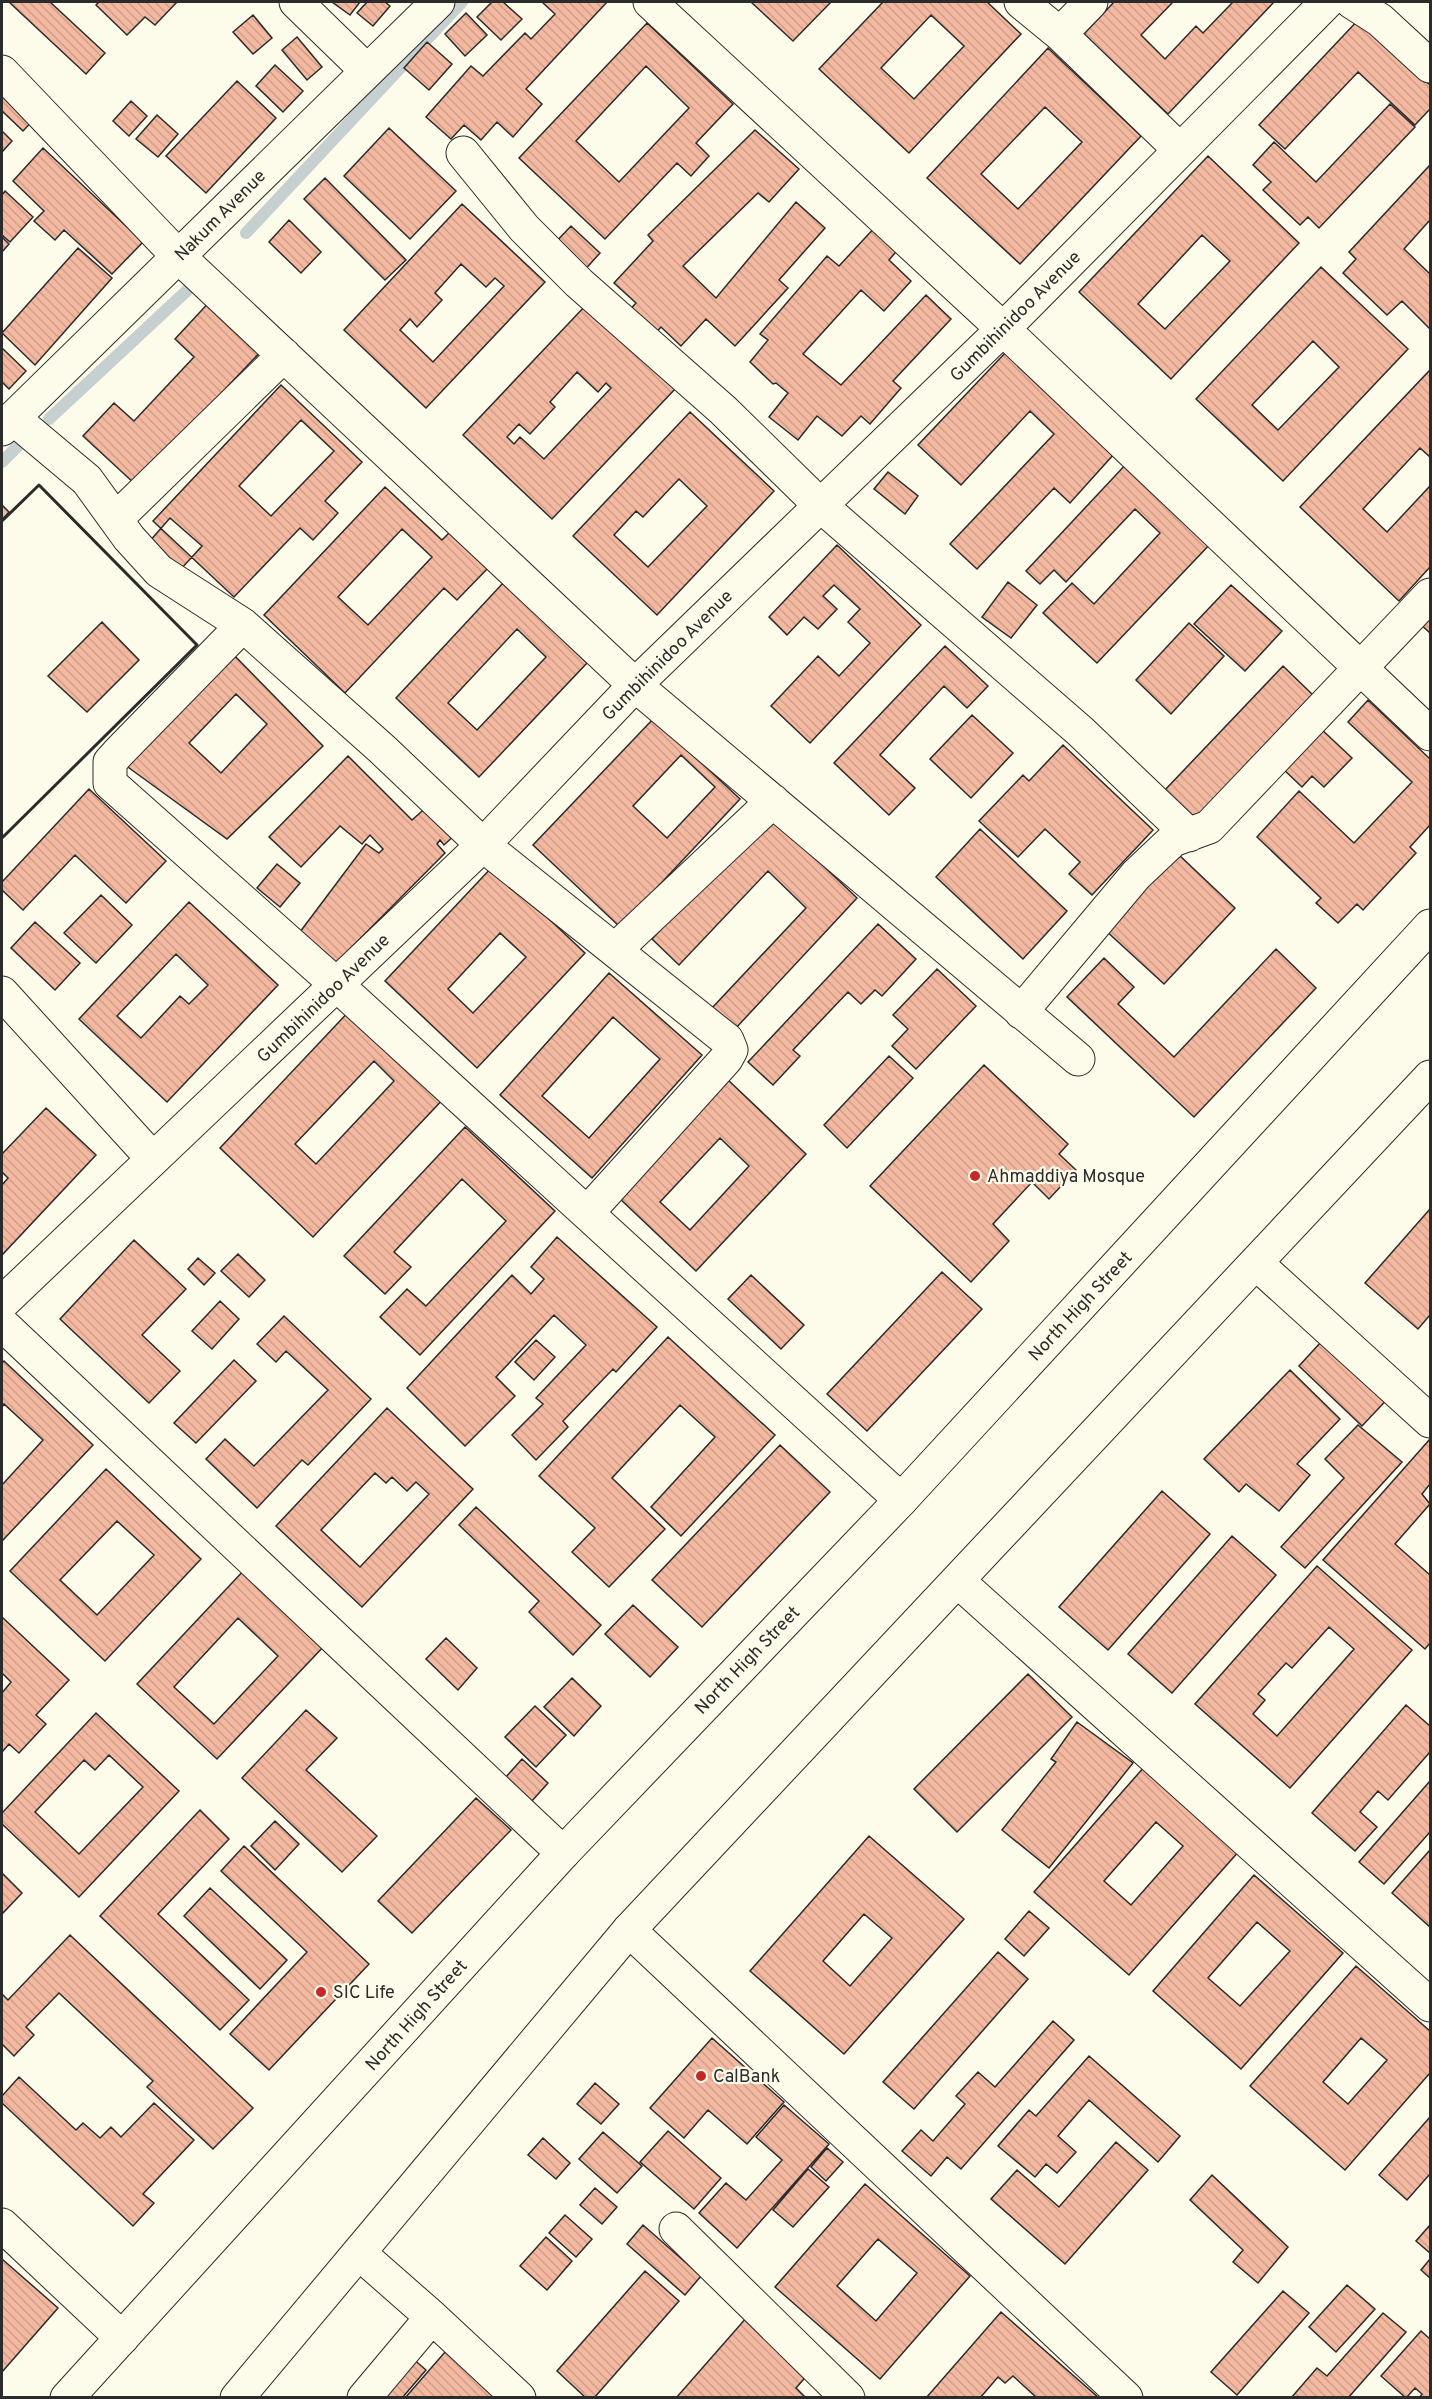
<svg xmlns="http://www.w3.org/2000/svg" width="1432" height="2399" font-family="Overpass,sans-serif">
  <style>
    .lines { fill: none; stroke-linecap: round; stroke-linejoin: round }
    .stream { stroke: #c7d0d0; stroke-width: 12 }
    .building { fill: url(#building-back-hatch); stroke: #2b2b2b; stroke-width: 1.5; fill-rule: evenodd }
    .street-casing { stroke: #2b2b2b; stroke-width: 35 }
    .highway-casing { stroke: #2b2b2b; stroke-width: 35 }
    .street { stroke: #fdfbea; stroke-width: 33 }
    .highway { stroke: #fdfbea; stroke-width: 33 }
    .wall { stroke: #2b2b2b; stroke-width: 3 }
    .poi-dot { fill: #c62828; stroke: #fdfbea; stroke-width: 2 }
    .labels { text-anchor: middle; stroke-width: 4.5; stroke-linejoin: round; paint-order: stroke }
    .street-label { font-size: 18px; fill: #2b2b2b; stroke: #fdfbea }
    .poi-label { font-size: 18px; fill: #2b2b2b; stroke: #fdfbea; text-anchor: start }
  </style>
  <defs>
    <pattern id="building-back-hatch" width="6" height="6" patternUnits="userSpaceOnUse" patternTransform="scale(1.5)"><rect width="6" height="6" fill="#f2b8a0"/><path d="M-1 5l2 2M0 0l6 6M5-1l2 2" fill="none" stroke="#d09e8a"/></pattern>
  </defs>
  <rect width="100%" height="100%" fill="#fdfbea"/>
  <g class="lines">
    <path class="stream" d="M246,233L462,2
      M49,419L193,285
      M2,462L19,445"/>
  </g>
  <path class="building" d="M9,2H50L105,53L86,74Z
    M99,2H177L155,25L145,17L127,35L96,5Z
    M332,2H360L350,15Z
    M367,2H385L390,6L373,26L357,13Z
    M492,2H503L522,19L501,40L477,17Z
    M542,2H607L526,89L542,104L513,137L497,122L481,140L464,125L451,139L426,117L471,66L483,76L525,33L531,39L555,14Z
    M751,2H831L793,41Z
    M883,2H987L1021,34L909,153L819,69ZM931,15L964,46L914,99L881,68Z
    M1114,2H1173L1141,35L1165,59L1196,26L1203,33L1233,2H1274L1168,114L1084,34Z
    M466,13L487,35L465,56L445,34Z
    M253,15L272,38L253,54L233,32Z
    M1360,18L1430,85V109L1415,125L1358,72L1285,149L1259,125Z
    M647,23L733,104L696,143L709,156L691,176L677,163L605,239L519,158ZM646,66L689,108L619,182L576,141Z
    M297,37L322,67L307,80L282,50Z
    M427,42L452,64L429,90L404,68Z
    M1048,48L1141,136L1020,264L927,178ZM1045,107L1082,142L1018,209L981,174Z
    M275,65L303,91L283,112L256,86Z
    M237,81L276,118L206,193L166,156Z
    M2,95L39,114L23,131L2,111Z
    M131,101L147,116L129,136L113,121Z
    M1390,104L1415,127L1319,228L1308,217L1300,225L1263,190L1271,182L1253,165L1274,142L1316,182Z
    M157,115L178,134L158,157L136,139Z
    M389,128L456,191L410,239L344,176Z
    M755,130L799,169L769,202L758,193L683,266L716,298L796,202L825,228L779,280L788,288L735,346L706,319L681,346L661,327L653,336L626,314L636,303L614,283L653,241L648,235Z
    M2,131L12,141L2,152Z
    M43,148L143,242L112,274L64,230L55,240L34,221L44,211L13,181Z
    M1208,156L1299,243L1171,379L1079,292ZM1202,235L1230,261L1165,329L1138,304Z
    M1430,165V220L1404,249L1430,274V329L1402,301L1387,315L1343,273L1356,259L1349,252Z
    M325,178L406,260L385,280L304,199Z
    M5,191L33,217L10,242L2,235V195Z
    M462,204L545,282L426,408L344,330ZM461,264L486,287L495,278L504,286L433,362L400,330L410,319L417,327L442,300L435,293Z
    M289,220L321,252L301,273L269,242Z
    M877,225L901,246L889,260L911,281L884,311L861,290L803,354L841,385L926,295L951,319L893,381L901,388L870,424L861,416L842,436L817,416L798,440L769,417L788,393L776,383L773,384L750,362L768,340L760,334L827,256L839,266Z
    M571,226L600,253L582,273L552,246Z
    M2,237L9,244L2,252Z
    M78,248L112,278L35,365L2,333Z
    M1321,267L1408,349L1283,481L1196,399ZM1313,341L1339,367L1278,430L1252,405Z
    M213,298L265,347L135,484L83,436L114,403L134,421L194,357L175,339Z
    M586,305L675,389L552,519L463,435ZM577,372L598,392L606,383L611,388L544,459L520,437L514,444L507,437L519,424L530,434L555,407L550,402Z
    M2,348L26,371L9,389L2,382Z
    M1006,352L1114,454L1070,503L1054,488L977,569L950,544L1054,434L1030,411L961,485L918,445Z
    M1430,370V457L1420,448L1363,509L1387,532L1430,486V567L1399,601L1300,507Z
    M281,385L362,462L325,501L338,513L313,540L300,528L234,597L153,521ZM301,420L334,451L271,516L239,486Z
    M690,412L774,491L657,615L573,536ZM679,479L707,506L648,567L614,535L636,511L643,517Z
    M1128,462L1213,541L1097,663L1043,613L1072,583L1094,604L1160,533L1135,509L1066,582L1054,570L1040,584L1026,571Z
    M888,472L918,496L905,514L874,489Z
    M385,487L442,540L450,532L488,568L457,600L444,588L345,693L264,615ZM402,529L432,557L368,625L338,597Z
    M2,505L9,512L2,520Z
    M170,518L202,546L181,569L149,542Z
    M837,545L921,625L810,743L771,706L818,656L839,676L870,643L848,622L860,609L834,585L823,596L837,609L818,629L804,617L787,635L769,617Z
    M1008,582L1037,605L1011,638L982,617Z
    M503,583L587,663L479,777L396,698ZM517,629L546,657L477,730L448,703Z
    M1231,585L1282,631L1245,671L1194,624Z
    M1430,605V633L1416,620Z
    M102,622L139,660L87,712L48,676Z
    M1189,623L1224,656L1171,714L1136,680Z
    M945,646L988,686L967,708L944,686L880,755L915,788L889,815L834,763Z
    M231,652L323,746L227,839L125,765ZM236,694L267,724L221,773L189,743Z
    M1283,666L1314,696L1195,820L1164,791Z
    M1368,700L1430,759V825L1410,847L1416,853L1363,910L1357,904L1338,923L1316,903L1321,898L1257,837L1299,791L1354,843L1412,782L1348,722Z
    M972,715L1013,753L971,798L930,759Z
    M654,718L740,799L620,927L533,845ZM681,755L715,787L667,838L633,806Z
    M1319,727L1352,758L1324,787L1312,776L1302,787L1281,767Z
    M1063,745L1153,830L1092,895L1069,874L1080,862L1045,829L1018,857L979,821L1023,775L1029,781Z
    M348,756L412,820L430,804L457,833L444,845L440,840L437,844L445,853L334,965L300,932L366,844L379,853L383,849L370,835L362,844L340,826L301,867L269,837Z
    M89,789L166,861L126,903L75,855L23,910L2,890V882Z
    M769,814L857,898L735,1029L712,1008L806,908L768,871L679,965L652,939Z
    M980,829L1067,911L1023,959L936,877Z
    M1177,853L1235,908L1164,984L1104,929Z
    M277,864L300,883L280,907L257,888Z
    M493,866L585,953L477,1068L385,981ZM500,933L526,957L473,1013L448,989Z
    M101,895L132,925L96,963L64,933Z
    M189,902L278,985L167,1102L79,1019ZM176,954L208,985L189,1004L180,996L141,1038L117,1016Z
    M35,922L80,963L55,990L11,948Z
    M878,924L916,959L882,996L875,990L861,1004L848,992L793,1050L800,1056L773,1085L748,1062Z
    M1276,949L1316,988L1194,1117L1067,997L1104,958L1134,987L1118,1004L1174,1057Z
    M937,969L976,1006L916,1069L892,1046L908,1029L893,1015Z
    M609,973L702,1055L592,1178L500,1095ZM613,1017L660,1059L589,1138L542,1096Z
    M354,1006L447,1095L313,1237L220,1148ZM374,1061L394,1081L316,1164L295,1144Z
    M889,1056L913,1078L847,1148L824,1125Z
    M984,1065L1068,1144L1059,1154L1076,1170L1049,1199L1032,1182L993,1224L1009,1241L971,1282L870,1186Z
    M727,1079L806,1154L696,1271L617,1196ZM720,1138L749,1166L690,1230L660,1202Z
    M46,1108L96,1155L2,1255V1185L8,1178L2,1172V1154Z
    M465,1127L555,1211L420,1355L380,1317L407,1289L426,1306L506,1221L462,1179L394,1252L411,1267L385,1294L344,1256Z
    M1430,1209V1315L1418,1329L1365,1283Z
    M557,1237L657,1327L616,1372L613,1369L563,1421L568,1427L536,1460L512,1435L543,1404L536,1398L586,1345L554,1315L496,1377L515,1396L465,1446L407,1388L512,1275L531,1294L544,1279L531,1267Z
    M134,1240L186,1289L142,1335L180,1371L149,1403L60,1319Z
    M238,1254L265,1280L249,1297L221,1271Z
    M198,1258L215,1273L204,1285L188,1269Z
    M942,1272L982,1309L867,1431L827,1394Z
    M751,1275L804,1325L781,1349L728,1299Z
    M220,1301L239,1319L212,1349L192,1331Z
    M284,1316L371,1399L308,1465L302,1460L257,1508L206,1459L225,1439L254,1466L328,1390L286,1351L276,1362L257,1344Z
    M1331,1331L1394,1392L1362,1426L1299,1366Z
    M668,1337L775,1435L681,1536L651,1507L715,1437L680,1405L612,1478L665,1529L609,1587L572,1552L595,1528L539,1476Z
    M536,1340L555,1357L534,1380L515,1362Z
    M234,1360L256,1381L196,1443L174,1423Z
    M4,1361L93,1445L2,1541V1485L43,1440L4,1404L2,1407V1363Z
    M1290,1370L1340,1419L1297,1464L1310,1475L1279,1511L1246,1484L1239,1492L1204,1459Z
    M387,1408L473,1489L362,1607L276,1526ZM375,1473L386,1483L392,1477L407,1491L416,1482L429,1494L360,1567L321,1530Z
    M1358,1425L1402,1462L1305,1568L1281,1547L1344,1478L1325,1459Z
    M1430,1439V1484L1422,1494L1430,1504L1395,1544L1430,1575V1643L1425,1649L1323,1560Z
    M780,1445L830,1492L702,1627L652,1580Z
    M106,1469L201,1559L105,1661L10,1571ZM117,1521L154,1555L97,1615L60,1580Z
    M1162,1491L1210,1534L1108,1650L1059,1607Z
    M476,1507L601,1625L573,1655L529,1612L539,1601L459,1525Z
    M1232,1536L1276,1575L1172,1693L1128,1654Z
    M1317,1566L1412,1650L1290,1788L1195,1704ZM1329,1627L1354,1649L1277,1736L1253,1714L1265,1700L1258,1694L1286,1663L1292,1668Z
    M246,1568L326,1644L217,1759L137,1684ZM238,1618L278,1656L214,1724L174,1687Z
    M633,1605L678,1647L650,1677L605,1634Z
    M2,1617L69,1680L36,1715L46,1724L19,1753L9,1744L2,1752V1693L11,1682L2,1673Z
    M446,1638L477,1668L458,1690L426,1659Z
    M1028,1674L1072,1717L957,1832L914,1789Z
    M572,1678L601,1706L574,1736L544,1707Z
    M1406,1705L1430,1726V1752L1388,1800L1378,1791L1360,1812L1377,1827L1355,1851L1312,1813Z
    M535,1706L566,1735L536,1767L505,1737Z
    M306,1710L337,1738L306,1770L377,1836L342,1872L242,1778Z
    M96,1713L179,1791L79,1897L2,1824V1813ZM109,1755L143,1787L79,1854L35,1812L84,1760L95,1770Z
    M1077,1722L1133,1763L1049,1868L1002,1830L1056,1762L1051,1759Z
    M522,1759L548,1783L523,1811L497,1787Z
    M1145,1766L1240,1850L1129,1975L1034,1892ZM1156,1822L1183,1846L1131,1905L1104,1881Z
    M1430,1781V1832L1384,1884L1359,1862Z
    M476,1798L511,1830L412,1933L378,1901Z
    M200,1810L229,1839L158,1914L249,2000L220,2030L100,1916Z
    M275,1821L299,1844L275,1870L251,1846Z
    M869,1836L964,1919L844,2054L750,1971ZM864,1914L892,1938L850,1986L823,1961Z
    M244,1846L369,1964L269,2070L230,2034L307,1952L221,1871Z
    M1430,1850V1927L1392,1893Z
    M2,1873L22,1893L2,1914Z
    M1254,1875L1343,1953L1241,2069L1153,1991ZM1257,1922L1290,1951L1240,2006L1208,1978Z
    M210,1888L287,1960L260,1989L184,1916Z
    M1029,1911L1049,1928L1024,1956L1005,1939Z
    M70,1935L253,2108L213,2149L147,2087L153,2081L59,1993L26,2027L34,2035L14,2056L2,2044V1994L8,2000Z
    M998,1952L1028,1979L914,2109L883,2082Z
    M1356,1966L1430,2031V2073L1345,2170L1250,2086ZM1361,2038L1387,2060L1348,2104L1323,2082Z
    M1053,2021L1074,2040L961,2169L947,2157L931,2176L902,2151L921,2130L933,2141L965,2104L956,2096L978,2072L995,2087Z
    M712,2038L784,2102L747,2144L708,2110L684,2138L650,2108Z
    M1089,2056L1180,2136L1158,2162L1089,2100L1058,2136L1076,2152L1057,2173L1046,2164L1035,2177L998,2146L1029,2110L1036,2116Z
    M19,2077L76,2130L83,2123L100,2138L111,2127L121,2137L154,2103L194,2140L143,2194L154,2203L133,2226L2,2103V2096Z
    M595,2083L619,2104L601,2124L577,2104Z
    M784,2105L829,2144L737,2248L699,2213L726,2183L746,2200L782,2160L756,2137Z
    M1430,2117V2174L1407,2200L1379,2175Z
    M668,2131L721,2178L694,2209L640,2162Z
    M603,2132L642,2166L617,2193L579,2159Z
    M543,2138L570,2163L556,2179L528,2155Z
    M1116,2142L1148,2170L1065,2264L991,2199L1017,2170L1059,2207Z
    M827,2148L843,2162L826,2181L811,2167Z
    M808,2169L829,2187L793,2227L773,2210Z
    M1212,2175L1288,2247L1258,2283L1233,2262L1243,2250L1190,2200Z
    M865,2184L970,2276L880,2379L775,2287ZM878,2239L917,2273L876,2321L837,2286Z
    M595,2188L617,2207L602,2224L580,2205Z
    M565,2215L592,2239L576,2257L549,2233Z
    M643,2225L701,2276L685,2295L627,2244Z
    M1430,2225V2253L1416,2241Z
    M546,2237L572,2261L547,2290L520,2266Z
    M2,2259L58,2308L2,2372Z
    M1430,2259V2278L1421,2270Z
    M645,2271L679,2301L594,2398H586L557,2371Z
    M1347,2285L1375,2309L1336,2352L1309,2327Z
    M1283,2291L1309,2313L1237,2395L1211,2372Z
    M1001,2312L1099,2398H1037L1013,2376L1005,2383L998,2377L980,2398H926Z
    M1383,2313L1406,2332L1348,2398H1291L1317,2368L1327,2376Z
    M747,2317L809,2373L796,2388L806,2398H676Z
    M1421,2331L1430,2339V2398H1419L1422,2394L1415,2388L1406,2398L1381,2376Z
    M452,2344L513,2398H405Z
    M411,2357L426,2370L402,2398H378Z"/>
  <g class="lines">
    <defs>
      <path id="street" d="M296,2L366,70
        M650,2L1003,329L1430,734
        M1021,2L1060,34L1180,150
        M1352,2L1380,20L1430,66
        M1060,34L1091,2
        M2,72L178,256L635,685L1078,1059
        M463,153L524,228L579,283L723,410L820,505L1080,731L1189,835
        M13,418L87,480L129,538L159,571L243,625L382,749L483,845L727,1040L731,1050L726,1059L587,1213
        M2,429L438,2
        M116,519L284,355
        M243,625L119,752L110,762V783L337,985L901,1500
        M615,950L773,801
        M2,993L153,1159
        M1021,1012L1136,875L1173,840L1209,827L1430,595
        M1256,1263L1430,1421
        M2,1303L483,845L635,685L1003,329L1327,2
        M2,1324L563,1853
        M959,1582L1430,2005
        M629,1930L1126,2398
        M2,2225L122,2338
        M676,2229L848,2398
        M359,2253L432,2317
        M364,2398L432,2317L519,2398"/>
      <path id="highway" d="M67,2398L563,1853L901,1500L1430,926
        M237,2398L629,1930L1430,1077"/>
    </defs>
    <use href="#street" class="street-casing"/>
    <use href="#highway" class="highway-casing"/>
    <use href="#street" class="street"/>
    <use href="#highway" class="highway"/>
    <path class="wall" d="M2,521L39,485L197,645L2,838"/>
  </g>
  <g class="poi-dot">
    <circle cx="975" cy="1176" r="6"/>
    <circle cx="321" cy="1992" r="6"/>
    <circle cx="701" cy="2076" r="6"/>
  </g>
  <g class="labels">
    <g class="street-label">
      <text transform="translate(220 215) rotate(-45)" y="6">Nakum Avenue</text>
      <text transform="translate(1015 316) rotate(-45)" y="6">Gumbihinidoo Avenue</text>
      <text transform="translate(667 655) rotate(-45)" y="6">Gumbihinidoo Avenue</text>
      <text transform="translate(323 998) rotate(-44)" y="6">Gumbihinidoo Avenue</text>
      <text transform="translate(1080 1306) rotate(-47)" y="6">North High Street</text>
      <text transform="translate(747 1660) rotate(-46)" y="6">North High Street</text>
      <text transform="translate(416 2015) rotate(-48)" y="6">North High Street</text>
    </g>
    <g class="poi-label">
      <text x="987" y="1182">Ahmaddiya Mosque</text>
      <text x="333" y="1998">SIC Life</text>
      <text x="713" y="2082">CalBank</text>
    </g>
  </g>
  <rect width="1432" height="2399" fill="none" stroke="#2b2b2b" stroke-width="6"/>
</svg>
